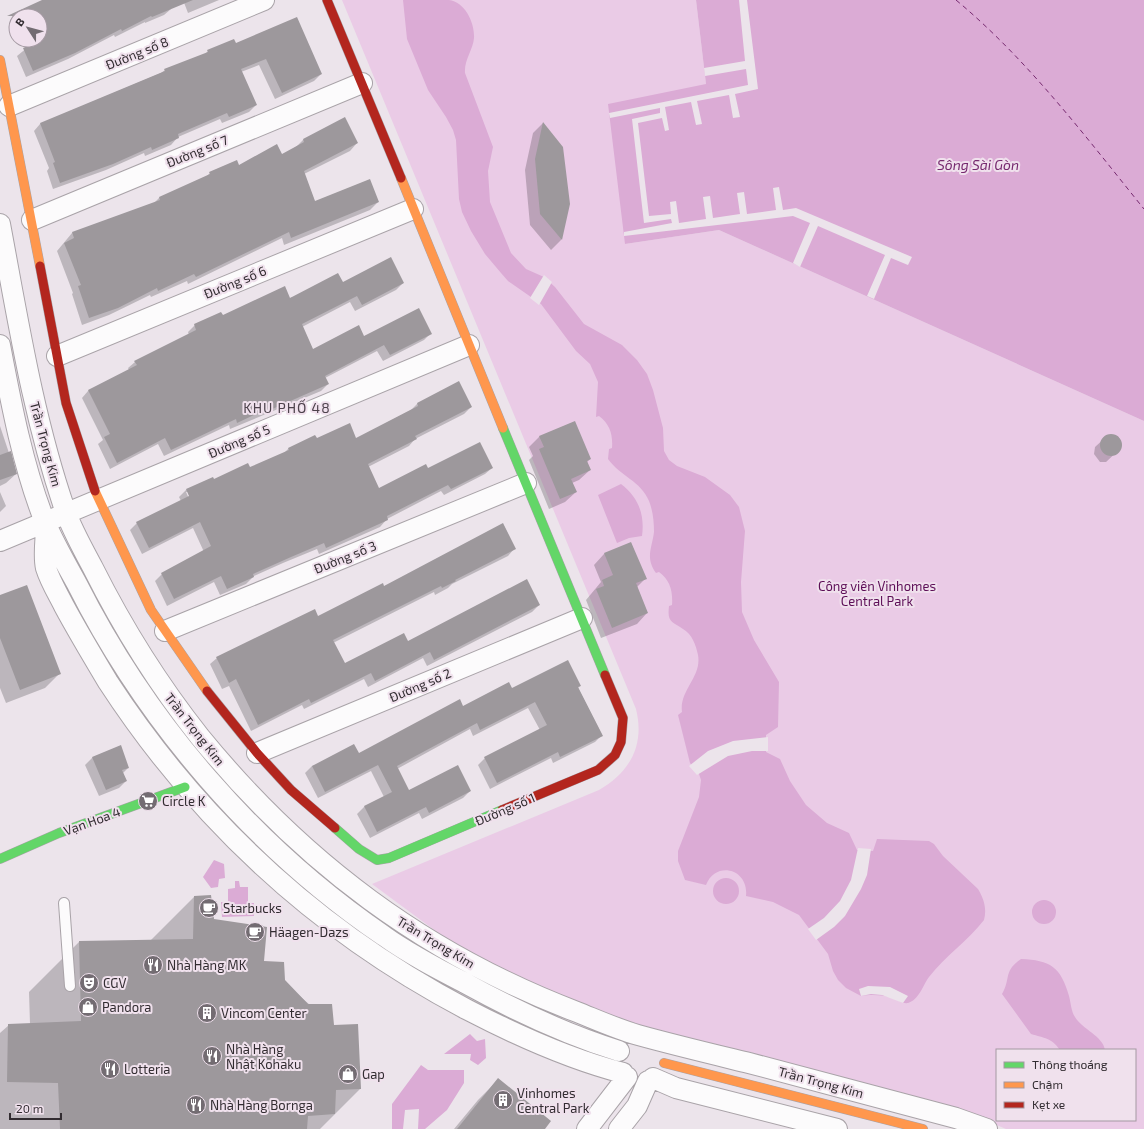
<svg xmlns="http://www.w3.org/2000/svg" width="1144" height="1129" font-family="'Exo 2',sans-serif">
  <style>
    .green { fill: #eacbe6; fill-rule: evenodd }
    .water { fill: #dbabd5 }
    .pier { fill: #ece4eb }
    .shadow { fill: #0003; fill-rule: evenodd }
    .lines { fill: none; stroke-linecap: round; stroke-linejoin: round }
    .ferry { stroke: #76296f; stroke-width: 1; stroke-dasharray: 5 4; stroke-linecap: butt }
    .building { fill: #9d989c }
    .lane-casing { stroke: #a9a3a8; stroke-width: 12 }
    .street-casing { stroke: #a9a3a8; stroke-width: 22 }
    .fast-casing { stroke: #a9a3a8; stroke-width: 10 }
    .slow-casing { stroke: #a9a3a8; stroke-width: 10 }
    .jam-casing { stroke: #a9a3a8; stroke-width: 10 }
    .lane { stroke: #fcfbfc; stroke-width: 10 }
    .street { stroke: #fcfbfc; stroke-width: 20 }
    .fast { stroke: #63d668; stroke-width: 9 }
    .slow { stroke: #ff974d; stroke-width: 9 }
    .jam { stroke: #b3261e; stroke-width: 9 }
    .labels { text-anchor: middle; stroke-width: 4; stroke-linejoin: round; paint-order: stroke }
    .street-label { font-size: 13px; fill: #322c31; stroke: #f0e1ed }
    .park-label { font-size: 13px; fill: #5d0e57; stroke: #f0e1ed }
    .poi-label { font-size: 13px; fill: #322c31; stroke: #f0e1ed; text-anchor: start }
    .water-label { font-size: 14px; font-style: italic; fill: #76296f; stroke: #f0e1ed }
    .neighbourhood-label { font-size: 14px; letter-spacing: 1px; fill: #4d424c; stroke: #f0e1ed }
  </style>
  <rect width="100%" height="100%" fill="#ece4eb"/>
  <path class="green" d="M342,0H696L706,84L625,244L719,230L1144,421V1129H1006L985,1120L703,1044L593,1012L460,949L372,884L599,790C630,772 645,745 636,709ZM997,1050H1135V1120H997Z"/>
  <path class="water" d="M403,0C417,0 434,0 449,0C465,2 475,23 474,38C473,50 464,60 465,73L493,147L488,171L490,202L511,253L526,269L544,277L555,287L584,324L622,345L637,360L647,374L653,390L663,428L664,451L669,460L677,466L705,477L730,495L739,507L745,531L741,582L742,612L754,640L779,682L778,727L766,735V752L780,759L790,781L806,805L827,823L849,833L857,850L873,851L877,839L929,841L934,844L943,856L978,889C984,899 987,909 984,920C968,941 945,956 929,977C923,985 919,1000 908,1003C902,1004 897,999 891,997C881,995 872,994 861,996L846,988L838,980L833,971L828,954L799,915L773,902L746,896C749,869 716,860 706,885L685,880L678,861V851L699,797L701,780L699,774L690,763L678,715L682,712C679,690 702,677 698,655C696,645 692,634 683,629C672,621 667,623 669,606L672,605C673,591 670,580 659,572L656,573C645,558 652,548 654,532C654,522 653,511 649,501C641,481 620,476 608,459L609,449L612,448C613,435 610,424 599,416L596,417L598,382L590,364L576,351L541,304L508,281L501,273L485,254L471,231L462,212L459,199L456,140L453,130L446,117L428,90L407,39Z
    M696,0H1144V421L719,230L625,244L608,104L706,84Z
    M621,484C638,497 645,514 642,536L629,538L617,543L598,495Z
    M214,860L224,864L225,878L219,879L218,887L211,888L203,877Z
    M713 891a13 13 0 1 1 26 0a13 13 0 1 1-26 0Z
    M235,881H239L240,887H248V903H254V916L222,917L221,902H228V889L235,888Z
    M1032 912a12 12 0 1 1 24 0a12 12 0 1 1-24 0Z
    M1021,959C1050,960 1061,967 1069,996C1071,1003 1071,1011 1075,1017C1082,1029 1103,1036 1105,1050H1060C1052,1038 1044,1038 1031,1034L1002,994C1011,979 1003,971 1021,959Z
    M470,1034L477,1041L485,1039L486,1058L478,1065L470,1060L471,1054H444Z
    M421,1065L428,1070H464V1083L447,1110L425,1129H418L419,1109L405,1110L403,1129H392V1104Z"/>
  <path class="pier" d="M739,0H747L758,89L735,94L740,117L733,118L729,95L697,101L702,124L696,125L691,102L665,107L669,130L665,131L662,118L638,123L649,216L671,214L670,202L676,201L679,223L706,219L703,197L710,196L713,218L740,214L737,193L744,192L747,214L776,210L773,188L779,187L783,210L796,208L912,257L908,265L891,258L874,299L867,296L885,255L818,226L800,267L793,263L810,223L793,216L624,236V232L672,223L671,219L644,223L632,119L660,113V108L610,118L609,113L748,85L746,69L705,76L704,68L745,61Z
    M544,275L552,282L539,305L530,298Z
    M768,737V751H752L728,756L697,775L689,766L708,751L733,741Z
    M858,848L871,849L867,875L861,889L845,916L834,927L816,940L808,929L824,918L840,901L851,880Z
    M868,986L890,987L908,996L903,1003L882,995L871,994L861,996L859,989Z"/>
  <path class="shadow" d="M45,0H168L171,9L164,15L145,23V22L115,37L114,35L68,59L26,77L17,56L28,47L25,40H40V16H16V21L14,18L21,11Z
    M183,0H219L188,13Z
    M235,45L321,74L314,81L275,99L259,65L241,72L256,105L249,112L222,123L220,119L178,137L171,145L145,156L144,153L106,170L53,189L47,171L49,168L34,131L40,124L161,73L165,70L205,54L208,51Z
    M345,119L357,143L350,151L304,174L315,202H378L370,210L284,245L282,238L188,284L187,281L151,297L150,295L109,315L82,325L72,294L73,293L57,251L72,233L154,203L159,198L205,178L210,173L282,156L296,147L303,140Z
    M543,123L569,204L561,240L551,250L530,225L525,170L533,133Z
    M342,283H403L396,290L355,311L350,302L302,327L313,350L364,337L431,333L424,340L383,361L377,351L325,378L328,384L321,391L230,429L229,425L164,456L158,444L110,469L98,444L103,440L82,398L88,391L129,370L128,368L135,362L189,335L188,332L195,325Z
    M417,404L471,407L464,414L415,439L409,446L368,467L378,489L428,470L492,468L485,474L444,495L441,491L387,519L380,527L319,554L317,549L283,563L254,576L246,584L220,595L214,582L167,606L155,581L162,574L204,552L193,528L142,554L130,530L137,523L181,501L179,497L186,490L213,478L214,480L249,469L284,453L289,448L316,439H356L411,410ZM186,492H188L191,500L190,501Z
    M574,422L590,459L587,462L590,470L579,480L572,483L576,492L565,502L549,509L529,460L533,456L529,447L539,437Z
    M0,426L16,474L6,483L0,486Z
    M1108,435L1118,436L1121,442V448L1106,462H1100L1094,454L1095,447Z
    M0,492L6,506L0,512Z
    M631,543L645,579L637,587L647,613L637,624L601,638L586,600L601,582L594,565L604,554Z
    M514,549L508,556L452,584L448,588L435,595L434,592L333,643L344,665L407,642L539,605L532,612L427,666L423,658L368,687L364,679L304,709L302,705L251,731L229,686L222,689L210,664L217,658L318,617L384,587Z
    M0,596L59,674L45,688L6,703L0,688Z
    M580,686L578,688L602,735L595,742L553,763L551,758L490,789L478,765L485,758L540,730L528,708L473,736L470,729L397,769L409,792L470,791L463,798L422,819L419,813L370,838L357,814L364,807L384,797L371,771L318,798L305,773L312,766L358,754L462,707L512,690Z
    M120,746L128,768L123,773L126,781L119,788L99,796L85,765L92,758Z
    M194,897L213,920L334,1026L360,1089L320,1129H0V1033L9,1025L30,1024L29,992L79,942L150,941Z
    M498,1080L544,1129H454L478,1100Z"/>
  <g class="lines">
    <path class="ferry" d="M956,0C1028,60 1085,136 1144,209"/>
  </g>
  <path class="building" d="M42,0H193L152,17L151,16L122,31L121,29L75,53L33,71L23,48L40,41V16H7Z
    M297,17L322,74L282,93L266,59L241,69L257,105L229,117L227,113L178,134L179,138L152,150L151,147L113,164L60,183L53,163L55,162L40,123L165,71L164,69L208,52L207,50L234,39L236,43Z
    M345,117L358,143L304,171L315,201L370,179L379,202L291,238L289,232L196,277L194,274L158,291L157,288L118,308L89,318L78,286L81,285L64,243L74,238L72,232L160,200L159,197L210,174L209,172L237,160L239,165L277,144L282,154L304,142L303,139Z
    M543,122L563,147L570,204L562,240L540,214L535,159Z
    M391,257L404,283L362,305L357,296L302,324L313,349L359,325L364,336L419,308L432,334L390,355L384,345L325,376L329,384L270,410L269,408L237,423L236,419L171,450L165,438L117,463L104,437L110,434L88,390L137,365L134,361L196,330L194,324L221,312L223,315L285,286L290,298L338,273L343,282Z
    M459,381L472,407L415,436L417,439L368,464L379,488L426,464L428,468L480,442L493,468L451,489L448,485L387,516L388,520L326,548L324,543L291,557L253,574L254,577L227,589L221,576L174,599L161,573L211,546L200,522L149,548L136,522L189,496L186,489L213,477L214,479L248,463L250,467L289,450L288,448L315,435L317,438L350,423L356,438L418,406L417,403Z
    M575,421L591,459L587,461L591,470L571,479L577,492L560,499L539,449L544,447L539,436Z
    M1100 445a11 11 0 1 1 22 0a11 11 0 1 1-22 0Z
    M11,451L17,474L0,480V455Z
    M503,523L516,549L455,580L456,581L442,588L441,586L333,640L345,663L404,633L408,641L527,579L540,605L434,660L430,652L375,681L371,673L311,703L309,699L258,725L236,679L229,683L216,657L315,609L318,616L383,583L384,586Z
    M631,542L647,579L636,583L648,613L612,628L596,589L604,586L602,580L613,575L604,553Z
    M27,585L61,674L20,690L0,638V595Z
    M568,660L581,686L578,687L603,736L560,757L558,752L497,783L484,757L547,725L535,702L480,730L477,723L397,766L409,790L458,765L471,791L429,813L426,807L377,832L364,806L392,792L378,765L325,792L312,766L354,744L359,753L460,699L463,706L509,682L512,688Z
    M121,745L129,768L122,770L127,781L106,790L92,757Z
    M211,895L214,919L267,927L264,961L284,962L285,980L308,1004H332L334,1025L358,1024L361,1089L336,1090L335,1114L308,1116L307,1129H60L58,1083L7,1082L8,1024L81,1021L79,941L193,939L194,896Z
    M498,1078L551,1121L545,1129H457Z"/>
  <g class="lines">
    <defs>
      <path id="lane" d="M64,903L70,986"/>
      <path id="street" d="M9,106L264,0
        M32,220L362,83
        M0,224C18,320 33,417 65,510C72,530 83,549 93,568C123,628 158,684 200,737C303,863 425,954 577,1012C597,1020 617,1029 638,1035C674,1045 712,1054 749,1063C818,1081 887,1100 956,1118L987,1129
        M0,345C11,403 23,467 45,522C54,543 66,564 77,584C147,723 255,848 384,936C409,954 438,969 465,983C514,1010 565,1034 619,1051
        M57,356L413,209
        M46,527C46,539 43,556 46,568C50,581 58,594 64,606C78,632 93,657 108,682C200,823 319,932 468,1010C518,1036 569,1059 623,1073
        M0,541L469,345
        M165,631L526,483
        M257,753L582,618
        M653,1078L676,1088L837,1129
        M587,1129L627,1077
        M619,1129L637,1106L648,1081"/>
      <path id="fast" d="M503,428L605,675
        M335,828L359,849L377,860L389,858L502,810
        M0,859L59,833L185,787"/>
      <path id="slow" d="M0,60L40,266
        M401,178L503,428
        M95,491L151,610L207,691
        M664,1063L923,1129"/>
      <path id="jam" d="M327,0L401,178
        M40,266L66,403L95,491
        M207,691L257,753L291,790L335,828
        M502,810L598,770L615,755L621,742L623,718L605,675"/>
    </defs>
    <use href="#lane" class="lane-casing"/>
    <use href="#street" class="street-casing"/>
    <use href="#fast" class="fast-casing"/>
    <use href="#slow" class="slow-casing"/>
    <use href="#jam" class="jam-casing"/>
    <use href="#lane" class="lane"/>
    <use href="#street" class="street"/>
    <use href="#fast" class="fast"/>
    <use href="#slow" class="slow"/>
    <use href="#jam" class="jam"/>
  </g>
  <defs>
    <symbol id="supermarket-disc" viewBox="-11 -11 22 22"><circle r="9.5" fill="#736c72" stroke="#f0e1ed"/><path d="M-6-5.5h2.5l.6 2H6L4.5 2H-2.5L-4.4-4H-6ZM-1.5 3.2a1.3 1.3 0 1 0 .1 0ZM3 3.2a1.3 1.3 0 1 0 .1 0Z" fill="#fff"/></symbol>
    <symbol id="cafe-disc" viewBox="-11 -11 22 22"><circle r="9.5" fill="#736c72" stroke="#f0e1ed"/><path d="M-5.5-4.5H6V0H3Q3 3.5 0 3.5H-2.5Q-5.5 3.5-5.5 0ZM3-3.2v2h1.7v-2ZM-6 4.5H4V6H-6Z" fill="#fff"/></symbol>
    <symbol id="restaurant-disc" viewBox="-11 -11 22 22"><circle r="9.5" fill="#736c72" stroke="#f0e1ed"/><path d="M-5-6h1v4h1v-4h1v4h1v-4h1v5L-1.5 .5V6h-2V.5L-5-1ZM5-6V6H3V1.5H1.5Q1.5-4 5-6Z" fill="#fff"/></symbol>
    <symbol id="theatre-disc" viewBox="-11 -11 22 22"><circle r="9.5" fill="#736c72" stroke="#f0e1ed"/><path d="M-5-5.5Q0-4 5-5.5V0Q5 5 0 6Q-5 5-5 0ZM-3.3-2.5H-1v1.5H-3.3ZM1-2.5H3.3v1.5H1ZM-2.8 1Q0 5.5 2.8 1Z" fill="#fff"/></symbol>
    <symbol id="shop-disc" viewBox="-11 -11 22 22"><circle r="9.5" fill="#736c72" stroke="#f0e1ed"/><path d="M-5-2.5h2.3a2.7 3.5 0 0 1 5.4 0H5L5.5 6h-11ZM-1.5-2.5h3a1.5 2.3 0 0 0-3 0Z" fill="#fff"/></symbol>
    <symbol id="building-disc" viewBox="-11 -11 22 22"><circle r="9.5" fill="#736c72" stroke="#f0e1ed"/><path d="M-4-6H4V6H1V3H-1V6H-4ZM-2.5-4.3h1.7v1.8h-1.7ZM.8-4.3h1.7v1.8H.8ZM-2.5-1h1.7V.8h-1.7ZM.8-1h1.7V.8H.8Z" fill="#fff"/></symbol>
  </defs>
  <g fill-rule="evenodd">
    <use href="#supermarket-disc" x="137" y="790" width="22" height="22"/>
    <use href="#cafe-disc" x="198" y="897" width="22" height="22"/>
    <use href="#cafe-disc" x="244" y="921" width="22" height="22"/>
    <use href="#restaurant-disc" x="142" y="954" width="22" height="22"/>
    <use href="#theatre-disc" x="78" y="972" width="22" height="22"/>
    <use href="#shop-disc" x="77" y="996" width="22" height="22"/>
    <use href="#building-disc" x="196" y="1002" width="22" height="22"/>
    <use href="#restaurant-disc" x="201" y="1045" width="22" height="22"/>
    <use href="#restaurant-disc" x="99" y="1058" width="22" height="22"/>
    <use href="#shop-disc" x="337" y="1063" width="22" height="22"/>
    <use href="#building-disc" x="492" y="1089" width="22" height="22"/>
    <use href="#restaurant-disc" x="185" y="1094" width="22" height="22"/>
  </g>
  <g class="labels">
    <g class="street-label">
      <text transform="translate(137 53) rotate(-22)" y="5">Đường số 8</text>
      <text transform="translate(197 151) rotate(-22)" y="5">Đường số 7</text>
      <text transform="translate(235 282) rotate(-22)" y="5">Đường số 6</text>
      <text transform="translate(239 441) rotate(-23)" y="5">Đường số 5</text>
      <text transform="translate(46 444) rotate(75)" y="5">Trần Trọng Kim</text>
      <text transform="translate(345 557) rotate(-22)" y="5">Đường số 3</text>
      <text transform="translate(420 685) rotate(-23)" y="5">Đường số 2</text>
      <text transform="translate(195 729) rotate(52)" y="5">Trần Trọng Kim</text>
      <text transform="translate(505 809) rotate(-23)" y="5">Đường số 1</text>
      <text transform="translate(92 821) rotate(-20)" y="5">Vạn Hoa 4</text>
      <text transform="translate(436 942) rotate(31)" y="5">Trần Trọng Kim</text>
      <text transform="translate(821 1082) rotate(15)" y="5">Trần Trọng Kim</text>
    </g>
    <g class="park-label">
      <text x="877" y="591">Công viên Vinhomes<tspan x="877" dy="15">Central Park</tspan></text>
    </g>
    <g class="poi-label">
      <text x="162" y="806">Circle K</text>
      <text x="223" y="913">Starbucks</text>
      <text x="269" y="937">Häagen-Dazs</text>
      <text x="167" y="970">Nhà Hàng MK</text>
      <text x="103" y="988">CGV</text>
      <text x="102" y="1012">Pandora</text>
      <text x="221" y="1018">Vincom Center</text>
      <text x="226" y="1054">Nhà Hàng<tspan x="226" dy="15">Nhật Kohaku</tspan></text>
      <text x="124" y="1074">Lotteria</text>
      <text x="362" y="1079">Gap</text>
      <text x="517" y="1098">Vinhomes<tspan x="517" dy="15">Central Park</tspan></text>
      <text x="210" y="1110">Nhà Hàng Bornga</text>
    </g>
    <g class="water-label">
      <text x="978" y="170">Sông Sài Gòn</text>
    </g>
    <g class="neighbourhood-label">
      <text x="287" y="413">KHU PHỐ 48</text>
    </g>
  </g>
  <rect x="996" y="1049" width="140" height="72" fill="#f0e1ed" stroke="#a499a2"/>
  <rect x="1004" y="1062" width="20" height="6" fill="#63d668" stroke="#a499a2"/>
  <text x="1032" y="1069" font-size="12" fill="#322c31">Thông thoáng</text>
  <rect x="1004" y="1082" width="20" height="6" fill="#ff974d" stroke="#a499a2"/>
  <text x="1032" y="1089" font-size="12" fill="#322c31">Chậm</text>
  <rect x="1004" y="1102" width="20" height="6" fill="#b3261e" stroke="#a499a2"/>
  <text x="1032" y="1109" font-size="12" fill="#322c31">Kẹt xe</text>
  <g transform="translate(28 28) rotate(306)"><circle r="19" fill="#f0e1ed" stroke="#a499a2"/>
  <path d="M0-3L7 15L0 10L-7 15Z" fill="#736c72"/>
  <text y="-6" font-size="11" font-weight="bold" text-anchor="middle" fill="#322c31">B</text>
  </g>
  <path d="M10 1113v6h51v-6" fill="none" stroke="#322c31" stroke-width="2"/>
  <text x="16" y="1113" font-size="12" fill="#322c31" stroke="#f0e1ed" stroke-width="3" paint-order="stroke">20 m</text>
</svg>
